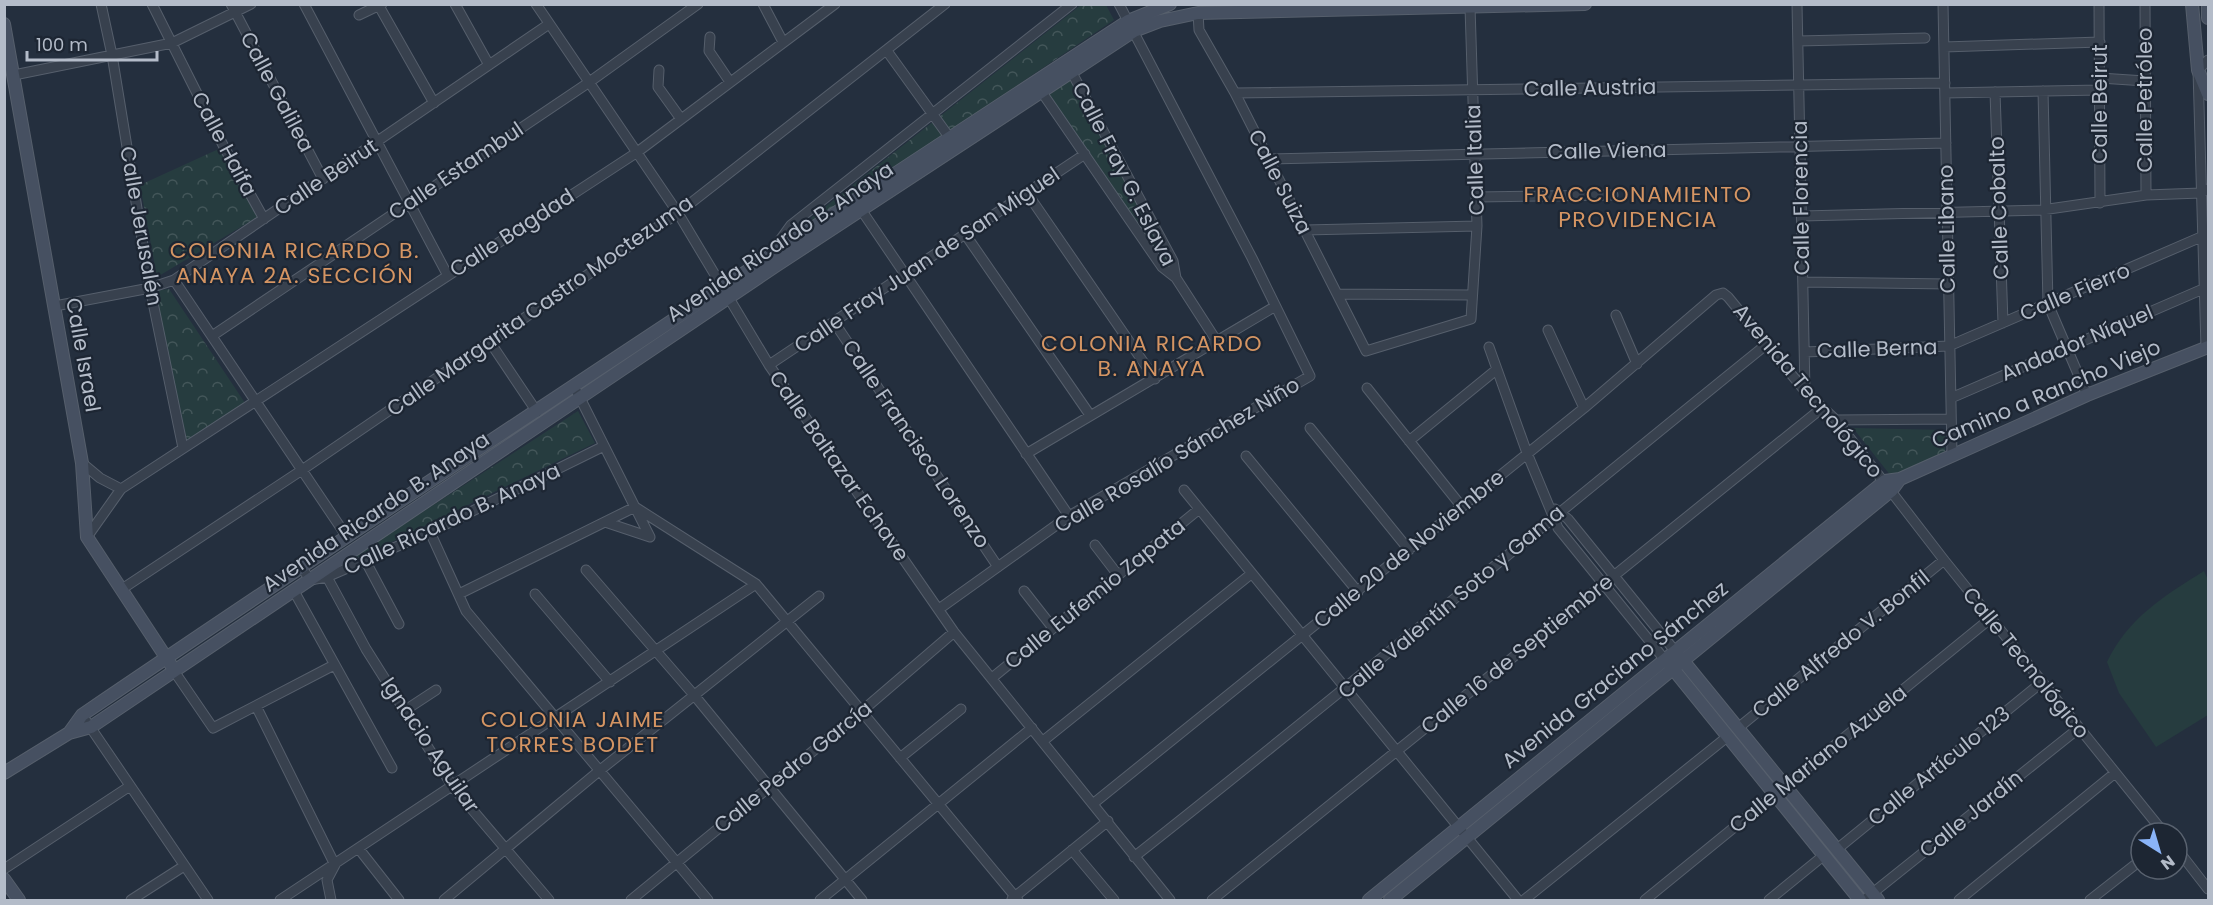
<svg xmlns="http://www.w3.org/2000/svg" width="2213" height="905" font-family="Poppins,sans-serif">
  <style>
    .park { fill: url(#park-crowns) }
    .garden { fill: #263c3f }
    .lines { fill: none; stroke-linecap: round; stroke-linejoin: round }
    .street-casing { stroke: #565f6c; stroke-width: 11 }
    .secondary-casing { stroke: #565f6c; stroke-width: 14 }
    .street { stroke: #38414e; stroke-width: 9 }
    .secondary { stroke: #465061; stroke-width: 12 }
    .labels { text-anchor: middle; stroke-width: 4.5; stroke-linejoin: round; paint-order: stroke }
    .street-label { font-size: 21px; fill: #b4bcc9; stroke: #1d2633 }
    .neighbourhood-label { font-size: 22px; letter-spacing: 1.5px; fill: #d59563; stroke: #1d2633 }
  </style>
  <defs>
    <pattern id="park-crowns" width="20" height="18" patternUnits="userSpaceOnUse" patternTransform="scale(1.5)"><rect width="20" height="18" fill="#263c3f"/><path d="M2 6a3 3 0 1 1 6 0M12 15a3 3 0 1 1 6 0" fill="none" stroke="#435659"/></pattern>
  </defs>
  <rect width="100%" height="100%" fill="#242f3e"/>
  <path class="park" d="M1081,5H1106L1114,20L814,222L811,218Z
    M1072,79L1170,263L1168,267L1164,266L1049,95Z
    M223,147L261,215L157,277L140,185Z
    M169,289L245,403L187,441L154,291Z
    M578,411L595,443L332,571Z
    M1853,428L1945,430V453L1891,476Z"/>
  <path class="garden" d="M2204,571L2208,580V715L2156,747L2119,693L2107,662C2128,618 2164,596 2204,571Z"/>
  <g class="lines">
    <defs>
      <path id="street" d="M101,4L112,55L150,288L183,448
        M152,4L224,147L264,219
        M231,4L323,179
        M304,4L447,274
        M455,4L489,65
        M536,4L678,213L769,365L954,632L1170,900
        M763,4L783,42
        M1797,4L1805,391
        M1943,4L1952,454
        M2099,4L2100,203
        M2145,4L2146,195
        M379,6L434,103
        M1198,13L1199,30L1235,93L1366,351L1471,319L1477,226L1470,7
        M359,15L382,4
        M710,37L709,51L730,82
        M1798,41L1925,38
        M1944,47L2100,42
        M887,51L952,141
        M659,70L658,87L681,119
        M1071,71L1173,261L1176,278
        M14,75L172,43L251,4
        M2100,78L2145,81
        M1041,91L1162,267L1176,278L1216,340
        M2043,91L2048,304L2087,395
        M1995,92L2003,323
        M1235,93L1945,83
        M1945,93L2100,90
        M1268,159L1946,143
        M1027,193L1155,379
        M1477,197L1613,195
        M862,211L1069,516
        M1802,216L2042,210L2146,195L2201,193L2208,189
        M1305,230L1477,226
        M965,234L1090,415
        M770,254L791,225L1072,4
        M174,280L347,537
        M1803,282L1949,284
        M1337,294L1471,295
        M55,306L150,288L174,280L549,24
        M1616,315L1637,364
        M834,322L998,567
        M1548,330L1584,408
        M212,336L588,83L698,4
        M490,342L537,412
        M1489,347L1527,453L1558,528L1665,660
        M2206,348L2198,70L2208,60
        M1805,352L1949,346L2201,237
        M769,365L1085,154
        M1367,388L1462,507
        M577,392L650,537
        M1951,398L2203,289
        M1836,420L1951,419
        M1310,428L1409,550
        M1409,441L1496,370
        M1026,454L1274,307
        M1246,456L1358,592
        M82,463L100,478L121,489
        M1184,490L1518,900
        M1555,509L1568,519L1675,651
        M608,523L650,537
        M430,532L466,611L708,900
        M87,537L121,489L636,153L835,4
        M1095,545L1118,575
        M365,560L399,624
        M302,568L310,580L327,577L430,532L604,446
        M586,570L694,695L862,900
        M327,577L366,649L453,787L549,900
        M122,589L302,470L678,213L945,4
        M294,591L392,768
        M1024,591L1053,628
        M459,594L635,507L756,584L1018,900
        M535,594L610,682
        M939,609L1069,516L1310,376L1252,258L1119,4
        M174,671L213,728L334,665
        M992,678L1198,510
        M256,706L335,865L327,880L331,900
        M404,711L436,690
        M82,715L208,900
        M1738,728L1944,560
        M1043,741L1251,574
        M900,758L961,709
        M1094,803L1584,408L1716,295L1723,293L1728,297L1805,391L1836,420L1944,560L2164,833
        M359,849L399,900
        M2177,849L2208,889
        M1072,850L1114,900
        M1836,850L2042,682
        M1134,857C1347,689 1555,515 1767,344
        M4,869L130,786
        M1012,899L1108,821
        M131,900L184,866
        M280,900L756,584
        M444,900L599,771L819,596
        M631,900L862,711L954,632
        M820,900L1032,728
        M1212,900L1822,408
        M1524,900L1727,737
        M1645,900L1991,618
        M1769,900L1823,856
        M1864,900L2079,728
        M1959,900L2115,773
        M2090,900L2141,860"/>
      <path id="secondary" d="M2192,4L2198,70L2208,94
        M2208,4V18
        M4,24L82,463L87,537L171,665
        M1680,657L1878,900
        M1670,665L1860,900
        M69,733L82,715C428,480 778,250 1128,21L1170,4
        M4,773L69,733L91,727L777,265L1134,31L1160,21L1198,13L1585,4
        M4,879L19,900
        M1369,900L1885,481L1900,479L2087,395L2208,347
        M1390,900L1892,490L1900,479"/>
    </defs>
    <use href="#street" class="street-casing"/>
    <use href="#secondary" class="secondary-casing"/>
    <use href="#street" class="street"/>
    <use href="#secondary" class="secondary"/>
  </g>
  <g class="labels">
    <g class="street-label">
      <text transform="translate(1590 88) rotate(-1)" y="7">Calle Austria</text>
      <text transform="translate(277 92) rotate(62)" y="7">Calle Galilea</text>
      <text transform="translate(2145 100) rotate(-90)" y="7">Calle Petróleo</text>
      <text transform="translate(2100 104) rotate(-90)" y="7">Calle Beirut</text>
      <text transform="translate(224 144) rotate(62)" y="7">Calle Haifa</text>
      <text transform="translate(1607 151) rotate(-1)" y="7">Calle Viena</text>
      <text transform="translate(1475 160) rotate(-92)" y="7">Calle Italia</text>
      <text transform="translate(456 171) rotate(-34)" y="7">Calle Estambul</text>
      <text transform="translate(1124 174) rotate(63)" y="7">Calle Fray G. Eslava</text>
      <text transform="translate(326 177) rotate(-34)" y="7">Calle Beirut</text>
      <text transform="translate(1280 182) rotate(63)" y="7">Calle Suiza</text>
      <text transform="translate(1801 198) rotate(-91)" y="7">Calle Florencia</text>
      <text transform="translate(1999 208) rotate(-92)" y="7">Calle Cobalto</text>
      <text transform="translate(141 226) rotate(80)" y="7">Calle Jerusalén</text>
      <text transform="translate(1947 229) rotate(-91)" y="7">Calle Libano</text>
      <text transform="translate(512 233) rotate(-33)" y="7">Calle Bagdad</text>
      <text transform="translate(780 242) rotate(-34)" y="7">Avenida Ricardo B. Anaya</text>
      <text transform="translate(927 260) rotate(-34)" y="7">Calle Fray Juan de San Miguel</text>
      <text transform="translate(2075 292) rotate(-23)" y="7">Calle Fierro</text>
      <text transform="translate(540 306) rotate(-35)" y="7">Calle Margarita Castro Moctezuma</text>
      <text transform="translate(2077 343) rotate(-23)" y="7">Andador Níquel</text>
      <text transform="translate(1877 349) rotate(-2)" y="7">Calle Berna</text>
      <text transform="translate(83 355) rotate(80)" y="7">Calle Israel</text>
      <text transform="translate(1808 391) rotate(50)" y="7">Avenida Tecnológico</text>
      <text transform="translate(2046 394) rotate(-23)" y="7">Camino a Rancho Viejo</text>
      <text transform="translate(916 444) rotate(56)" y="7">Calle Francisco Lorenzo</text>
      <text transform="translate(1177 455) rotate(-31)" y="7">Calle Rosalío Sánchez Niño</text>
      <text transform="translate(839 466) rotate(55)" y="7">Calle Baltazar Echave</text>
      <text transform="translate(376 512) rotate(-34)" y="7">Avenida Ricardo B. Anaya</text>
      <text transform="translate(452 519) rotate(-25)" y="7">Calle Ricardo B. Anaya</text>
      <text transform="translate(1409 549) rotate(-39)" y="7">Calle 20 de Noviembre</text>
      <text transform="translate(1095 594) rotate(-39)" y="7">Calle Eufemio Zapata</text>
      <text transform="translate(1451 602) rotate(-40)" y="7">Calle Valentín Soto y Gama</text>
      <text transform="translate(1841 644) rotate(-39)" y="7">Calle Alfredo V. Bonfil</text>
      <text transform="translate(1517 654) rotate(-39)" y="7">Calle 16 de Septiembre</text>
      <text transform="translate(2026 663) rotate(51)" y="7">Calle Tecnológico</text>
      <text transform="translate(1615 675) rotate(-39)" y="7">Avenida Graciano Sánchez</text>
      <text transform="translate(430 745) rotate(56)" y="7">Ignacio Aguilar</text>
      <text transform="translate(1818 759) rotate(-39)" y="7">Calle Mariano Azuela</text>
      <text transform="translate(1939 766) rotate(-39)" y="7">Calle Artículo 123</text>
      <text transform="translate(793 767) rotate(-39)" y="7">Calle Pedro García</text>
      <text transform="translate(1971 814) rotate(-39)" y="7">Calle Jardín</text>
    </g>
    <g class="neighbourhood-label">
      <text x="1638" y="202">FRACCIONAMIENTO<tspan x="1638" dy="25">PROVIDENCIA</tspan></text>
      <text x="295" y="258">COLONIA RICARDO B.<tspan x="295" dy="25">ANAYA 2A. SECCIÓN</tspan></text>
      <text x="1152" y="351">COLONIA RICARDO<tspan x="1152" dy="25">B. ANAYA</tspan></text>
      <text x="573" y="727">COLONIA JAIME<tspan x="573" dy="25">TORRES BODET</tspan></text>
    </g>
  </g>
  <rect width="2213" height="905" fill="none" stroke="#b4bcc9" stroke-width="12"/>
  <g transform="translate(2159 851) rotate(143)"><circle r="28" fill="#1d2633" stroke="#59626f" stroke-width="1.5"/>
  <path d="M0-4.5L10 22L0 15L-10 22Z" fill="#8ab4f8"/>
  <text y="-9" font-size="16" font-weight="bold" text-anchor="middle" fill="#b4bcc9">N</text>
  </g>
  <path d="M27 51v9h130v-9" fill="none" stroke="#b4bcc9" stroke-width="3"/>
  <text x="36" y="51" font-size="18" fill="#b4bcc9" stroke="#1d2633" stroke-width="4.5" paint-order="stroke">100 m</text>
</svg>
